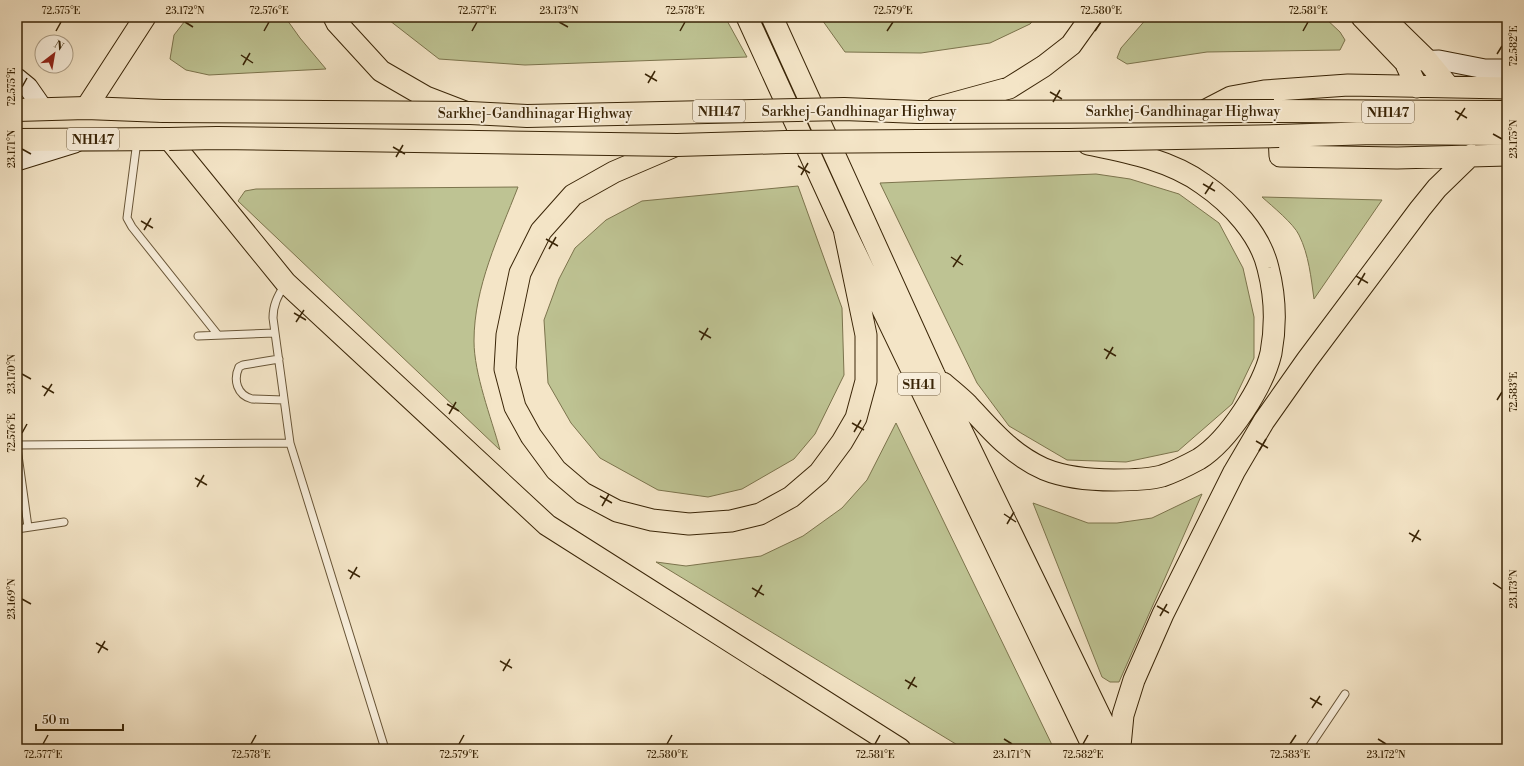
<svg xmlns="http://www.w3.org/2000/svg" width="1524" height="766" font-family="'Libre Bodoni',serif">
  <style>
    .green { fill: #bec393; stroke: #7c744d }
    .lines { fill: none; stroke-linecap: round; stroke-linejoin: round }
    .lane-casing { stroke: #685537; stroke-width: 9 }
    .secondary-casing { stroke: #3a2507; stroke-width: 21 }
    .primary-casing { stroke: #3a2507; stroke-width: 23 }
    .highway-casing { stroke: #3a2507; stroke-width: 24 }
    .lane { stroke: #f8eedb; stroke-width: 7 }
    .secondary { stroke: #f8eedb; stroke-width: 19 }
    .primary { stroke: #f4e5c7; stroke-width: 21 }
    .highway { stroke: #f4e5c7; stroke-width: 22 }
    .highway-bridge-casing { stroke: #3a2507; stroke-width: 24; stroke-linecap: butt }
    .highway-bridge { stroke: #f4e5c7; stroke-width: 22 }
    .ticks { fill: none; stroke: #3a2507; stroke-width: 1.5 }
    .labels { text-anchor: middle; stroke-width: 4; stroke-linejoin: round; paint-order: stroke }
    .shield { fill: #f8eedb; stroke: #736147; stroke-width: 1 }
    .shield-label { font-size: 13px; font-weight: bold; fill: #3a2507 }
    .street-label { font-size: 14px; fill: #3a2507; stroke: #f8eedb }
    .neatline { fill: none; stroke: #3a2507; stroke-width: 1.5 }
    .ticks-label { font-size: 10px; text-anchor: middle; fill: #3a2507 }
  </style>
  <rect width="100%" height="100%" fill="#f4e5c7"/>
  <filter id="stains"><feTurbulence type="fractalNoise" baseFrequency=".005" numOctaves="4"/><feColorMatrix values="0 0 0 0 .2 0 0 0 0 .09 0 0 0 0 .02 0 0 0 .5 -.17"/></filter>
  <radialGradient id="worn" r=".72"><stop offset=".6" stop-color="#630" stop-opacity="0"/><stop offset="1" stop-color="#630" stop-opacity=".3"/></radialGradient>
  <path class="green" d="M188,17H285L300,38L326,69L209,75L186,70L170,59L174,35Z
    M385,17H725L747,57L525,65L439,59Z
    M820,17H1037L1030,24L990,43L921,53L845,52Z
    M1148,17H1324L1340,32L1345,40L1340,50L1207,52L1127,64L1117,58L1121,48Z
    M1096,174L1130,179L1179,194L1219,223L1243,268L1254,317V358L1232,404L1178,451L1126,462L1067,460L1009,426L977,383L880,183Z
    M798,186L842,308L844,375L815,434L794,459L742,489L708,497L658,490L600,458L571,423L548,383L544,320L559,279L575,248L606,220L642,201Z
    M518,187C499,236 474,287 474,341C474,374 491,417 500,450L238,201L245,191L256,189Z
    M1262,197L1382,200L1314,299C1311,278 1309,255 1299,235C1294,224 1272,206 1262,197Z
    M896,423L1054,749H964L656,562L686,566L761,556L803,536L842,508L867,480Z
    M1202,494L1119,682H1110L1102,677L1033,503L1088,523H1117L1152,518Z"/>
  <g class="lines">
    <defs>
      <path id="lane" d="M137,141L127,218L132,227L218,335
        M285,284C278,296 273,304 273,318L290,443L385,749
        M198,336L275,333
        M279,359L243,365L239,367C233,380 237,395 252,399L284,400
        M17,445L290,443
        M17,448L28,527
        M17,529L64,522
        M1308,749L1345,694"/>
      <path id="secondary" d="M1415,61L1439,60L1485,69H1507
        M17,78L28,87L44,110
        M17,161L75,143"/>
      <path id="primary" d="M334,17L337,23L381,71L426,97L465,112
        M747,17L844,229L1094,749
        M772,17L934,374L1116,749
        M1362,17L1405,62L1417,87
        M1383,17L1426,59L1449,87
        M86,108L145,17
        M936,108L1009,88L1044,66L1071,45L1091,17
        M1204,111L1231,97L1264,91L1348,85L1507,88
        M1279,136L1280,156L1397,158L1507,155
        M169,139L286,283L547,525L900,749
        M677,145L614,172L573,195L541,231L520,273L507,335L505,369L515,407L531,436L556,470L583,493L617,511L652,520L689,524L731,521L760,514L791,497L819,473L842,442L856,418L866,381V335L844,229
        M943,383C951,390 960,397 968,405C992,431 1011,454 1044,469C1066,478 1090,480 1114,480C1129,480 1147,480 1162,476C1174,472 1188,465 1199,459C1229,440 1263,387 1271,353C1276,326 1275,295 1268,268C1260,234 1231,203 1203,184C1170,160 1127,152 1088,144
        M1121,749L1120,746L1123,715L1134,680L1163,614L1234,472L1264,421L1307,360L1420,209L1437,188L1471,155"/>
      <path id="highway" d="M17,110L86,108L163,111
        M1274,111L1507,112
        M1279,136L1373,133L1507,134
        M17,140L169,139"/>
    </defs>
    <use href="#lane" class="lane-casing"/>
    <use href="#secondary" class="secondary-casing"/>
    <use href="#primary" class="primary-casing"/>
    <use href="#highway" class="highway-casing"/>
    <use href="#lane" class="lane"/>
    <use href="#secondary" class="secondary"/>
    <use href="#primary" class="primary"/>
    <use href="#highway" class="highway"/>
    <defs>
      <path id="highway-bridge" d="M163,111L470,113L527,116L844,109L918,112L1274,111
        M169,139L217,138L677,145L786,142L1068,140L1279,136"/>
    </defs>
    <use href="#highway-bridge" class="highway-bridge-casing"/>
    <use href="#highway-bridge" class="highway-bridge"/>
  </g>
  <path class="ticks" d="M185,22L193,27M559,22L568,27M56,31L61,22M264,31L269,22M472,31L477,22M680,31L685,22M887,31L893,22M1095,31L1101,22M1303,31L1308,22M1497,54L1502,46M241,55L253,63M243,65L250,53M645,74L657,81M648,83L655,71M22,87L27,78M1050,92L1062,99M1053,102L1060,90M1455,111L1467,118M1457,120L1465,108M1493,134L1502,139M393,147L405,154M22,149L31,154M396,157L403,145M798,166L810,173M801,175L808,163M1203,184L1215,191M1205,194L1213,182M141,221L153,228M144,230L151,218M546,239L558,246M549,249L556,237M951,257L963,265M953,267L961,255M1356,276L1368,283M1358,285L1365,273M294,313L306,320M296,322L304,310M699,331L711,338M701,340L708,328M1104,349L1116,356M1106,359L1113,347M22,374L31,379M42,386L54,393M44,396L52,384M1497,400L1502,392M447,404L459,411M449,414L456,402M852,423L864,430M854,432L861,420M22,433L27,424M1256,441L1268,448M1259,451L1266,439M195,478L207,485M197,487L204,475M600,496L612,503M602,506L609,494M1004,514L1016,522M1007,524L1014,512M1409,533L1421,540M1412,542L1419,530M348,570L360,577M350,579L357,567M1493,583L1502,589M752,588L764,595M755,597L762,585M22,599L31,604M1157,606L1169,613M1160,616L1167,604M96,643L108,650M98,653L105,641M500,661L512,668M503,671L510,659M905,680L917,687M908,689L915,677M1310,698L1322,705M1312,708L1320,696M1004,739L1012,744M1378,739L1386,744M43,744L48,735M251,744L256,735M459,744L464,735M667,744L672,735M875,744L880,735M1083,744L1088,735M1290,744L1296,735"/>
  <g class="labels">
    <g class="shield">
      <rect x="693" y="100" width="52" height="22" rx="3"/>
      <rect x="1362" y="101" width="52" height="22" rx="3"/>
      <rect x="67" y="128" width="52" height="22" rx="3"/>
      <rect x="898" y="373" width="42" height="22" rx="3"/>
    </g>
    <g class="shield-label">
      <text x="719" y="116">NH147</text>
      <text x="1388" y="117">NH147</text>
      <text x="93" y="144">NH147</text>
      <text x="919" y="389">SH41</text>
    </g>
    <g class="street-label">
      <text x="859" y="116">Sarkhej-Gandhinagar Highway</text>
      <text x="1183" y="116">Sarkhej-Gandhinagar Highway</text>
      <text x="535" y="118">Sarkhej-Gandhinagar Highway</text>
    </g>
  </g>
  <rect width="1524" height="766" fill="none" stroke="#f4e5c7" stroke-width="44"/>
  <g transform="translate(54 54) rotate(31)"><circle r="19" fill="#f8eedb" stroke="#ac9e86"/>
  <path d="M0-3L7 15L0 10L-7 15Z" fill="#8f2418"/>
  <text y="-6" font-size="11" font-weight="bold" text-anchor="middle" fill="#3a2507">N</text>
  </g>
  <path d="M36 724v6h87v-6" fill="none" stroke="#3a2507" stroke-width="2"/>
  <text x="42" y="724" font-size="12" fill="#3a2507" stroke="#f8eedb" stroke-width="3" paint-order="stroke">50 m</text>
  <rect x="22" y="22" width="1480" height="722" class="neatline"/>
  <g class="ticks-label">
    <text x="61" y="14">72.575°E</text>
    <text x="185" y="14">23.172°N</text>
    <text x="269" y="14">72.576°E</text>
    <text x="477" y="14">72.577°E</text>
    <text x="559" y="14">23.173°N</text>
    <text x="685" y="14">72.578°E</text>
    <text x="893" y="14">72.579°E</text>
    <text x="1101" y="14">72.580°E</text>
    <text x="1308" y="14">72.581°E</text>
    <text transform="translate(1513 46) rotate(-90)" y="4">72.582°E</text>
    <text transform="translate(11 87) rotate(-90)" y="4">72.575°E</text>
    <text transform="translate(1513 139) rotate(-90)" y="4">23.175°N</text>
    <text transform="translate(11 149) rotate(-90)" y="4">23.171°N</text>
    <text transform="translate(11 374) rotate(-90)" y="4">23.170°N</text>
    <text transform="translate(1513 392) rotate(-90)" y="4">72.583°E</text>
    <text transform="translate(11 433) rotate(-90)" y="4">72.576°E</text>
    <text transform="translate(1513 589) rotate(-90)" y="4">23.173°N</text>
    <text transform="translate(11 599) rotate(-90)" y="4">23.169°N</text>
    <text x="43" y="758">72.577°E</text>
    <text x="251" y="758">72.578°E</text>
    <text x="459" y="758">72.579°E</text>
    <text x="667" y="758">72.580°E</text>
    <text x="875" y="758">72.581°E</text>
    <text x="1012" y="758">23.171°N</text>
    <text x="1083" y="758">72.582°E</text>
    <text x="1290" y="758">72.583°E</text>
    <text x="1386" y="758">23.172°N</text>
  </g>
  <rect width="100%" height="100%" filter="url(#stains)"/>
  <rect width="100%" height="100%" fill="url(#worn)"/>
</svg>
